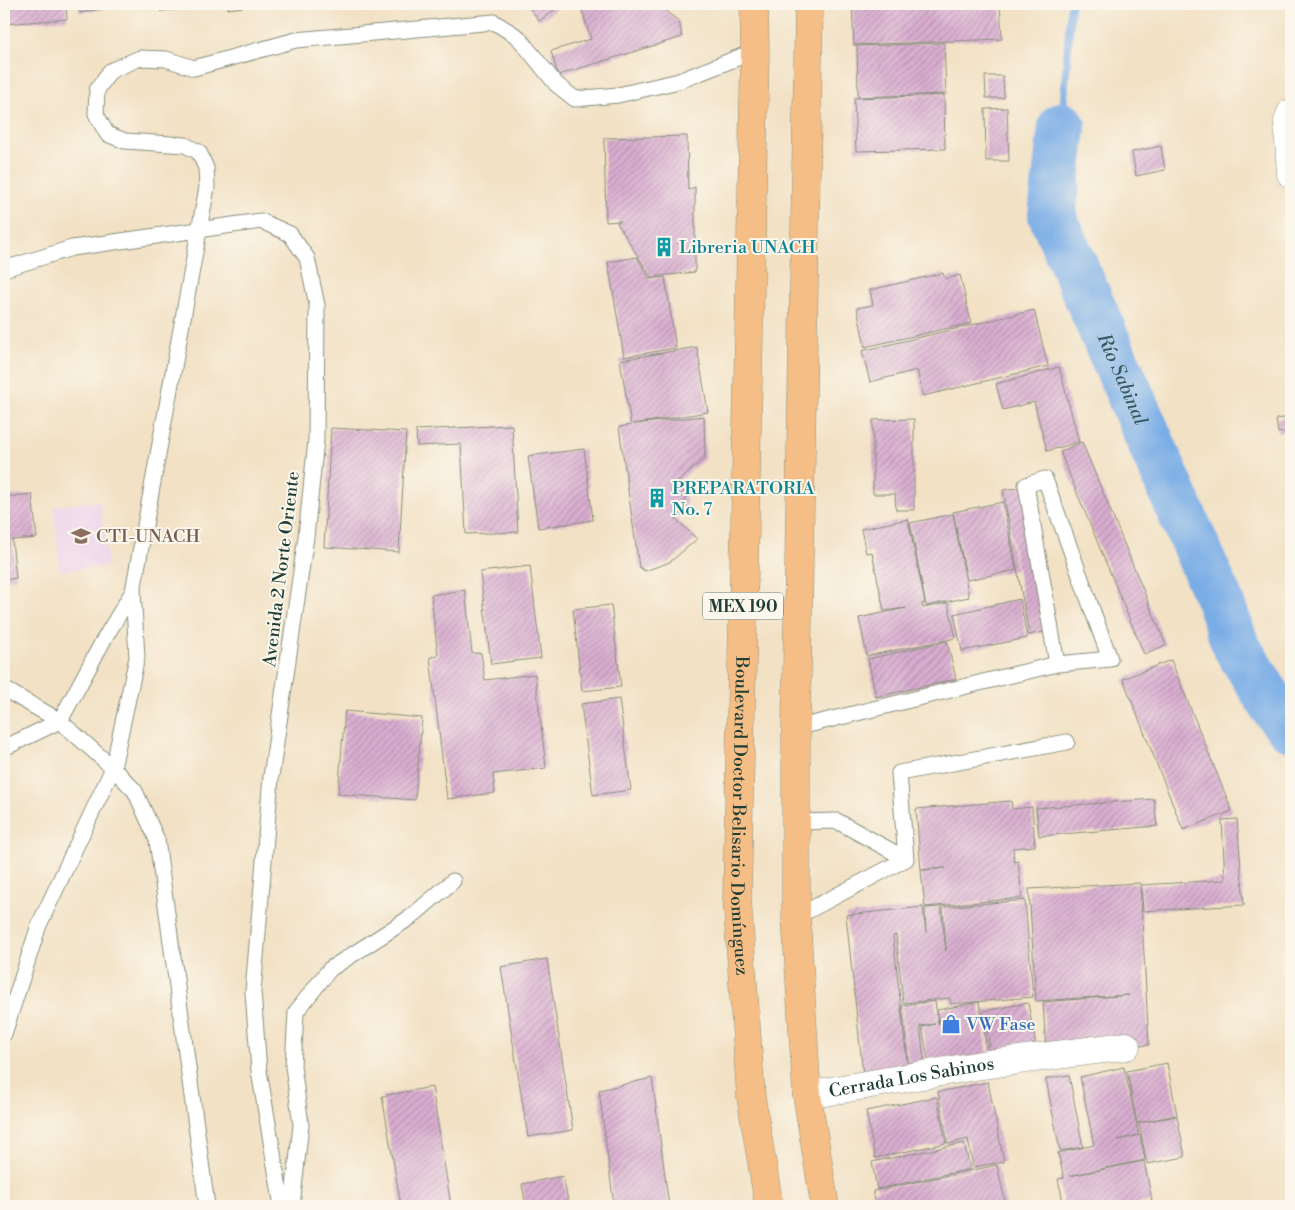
<svg xmlns="http://www.w3.org/2000/svg" width="1295" height="1210" font-family="'Libre Bodoni',serif">
  <style>
    .built { fill: #ecd1ea }
    .lines { fill: none; stroke-linecap: round; stroke-linejoin: round }
    .stream { stroke: #7aade6; stroke-width: 8 }
    .river { stroke: #7aade6; stroke-width: 48 }
    .building { fill: url(#building-hatch) }
    .service-casing { stroke: #888f7c; stroke-width: 17 }
    .minor-casing { stroke: #888f7c; stroke-width: 29 }
    .primary-casing { stroke: #888f7c; stroke-width: 29 }
    .service { stroke: #fff; stroke-width: 15 }
    .minor { stroke: #fff; stroke-width: 28 }
    .primary { stroke: #f5be86; stroke-width: 28 }
    .labels { text-anchor: middle; stroke-width: 4; stroke-linejoin: round; paint-order: stroke }
    .shield { fill: #fbf7ec; stroke: #61756b; stroke-width: 1 }
    .shield-label { font-size: 16px; font-weight: bold; fill: #1f3d34 }
    .culture-label { font-size: 18px; fill: #0d838f; stroke: #fbf7ec; text-anchor: start }
    .education-label { font-size: 18px; fill: #785e54; stroke: #fbf7ec; text-anchor: start }
    .street-label { font-size: 18px; fill: #1f3d34; stroke: #fbf7ec }
    .shop-label { font-size: 18px; fill: #366cbe; stroke: #fbf7ec; text-anchor: start }
    .water-label { font-size: 19px; font-style: italic; fill: #365960; stroke: #fbf7ec }
  </style>
  <defs>
    <pattern id="building-hatch" width="6" height="6" patternUnits="userSpaceOnUse" patternTransform="scale(1.25)"><rect width="6" height="6" fill="#daaed1"/><path d="M-1 1l2-2M0 6l6-6M5 7l2-2" fill="none" stroke="#b08faa"/></pattern>
  </defs>
  <rect width="100%" height="100%" fill="#fbf7ec"/>
  <filter id="ink" filterUnits="userSpaceOnUse"><feTurbulence type="fractalNoise" baseFrequency=".02" numOctaves="2"/><feDisplacementMap in="SourceGraphic" scale="10" xChannelSelector="R" yChannelSelector="G"/><feConvolveMatrix kernelMatrix="1 2 1 2 8 2 1 2 1" color-interpolation-filters="sRGB"/></filter>
  <filter id="wash" filterUnits="userSpaceOnUse"><feTurbulence type="fractalNoise" baseFrequency=".0096" numOctaves="4" result="noise"/><feDisplacementMap in="SourceGraphic" scale="20" xChannelSelector="R" yChannelSelector="G"/><feGaussianBlur stdDeviation="1.12" result="paint"/><feColorMatrix in="noise" values="0 0 0 0 0 0 0 0 0 0 0 0 0 0 0 0 0 1.4 0 .05"/><feComposite in="paint" operator="in"/></filter>
  <g filter="url(#wash)">
    <rect width="100%" height="100%" fill="#f2e1c4"/>
    <path class="built" d="M100,501L108,566L60,571L54,506Z"/>
    <g class="lines">
      <path class="stream" d="M1062,126L1071,4"/>
      <path class="river" id="s1" d="M1062,126L1052,215L1220,602L1236,646L1277,712L1291,728"/>
    </g>
    <g id="blocks">
      <path class="building" d="M4,4H66L67,19L4,24Z
        M78,4H120V5L80,13Z
        M160,4H222V5L160,11Z
        M228,4H243V7L228,9Z
        M527,4H558L560,6L539,21Z
        M580,4H665L668,13L679,21L682,37L558,75L551,51L591,39Z
        M852,4H1000L1002,39L854,45Z
        M944,43L946,94L858,97L857,46Z
        M985,76H1003L1004,98H986Z
        M944,95L945,149L856,151L854,98Z
        M1007,108L1009,161H986L985,109Z
        M687,136L688,190L695,187V272L651,277L617,223L621,221L606,222L604,138Z
        M1161,146L1165,170L1136,176L1132,152Z
        M637,257L650,279L665,277L676,348L624,357L608,262Z
        M943,273L945,279L960,275L971,323L865,347L857,308L873,305L870,290Z
        M1034,310L1048,366L923,396L917,370L870,382L862,351Z
        M697,347L708,412L634,424L704,416L705,458L678,482L685,493L686,503L683,511L676,519L697,539L670,562L645,571L639,567L619,427L631,425L620,360Z
        M1059,367L1079,442L1047,451L1034,402L1003,410L996,384Z
        M1291,417V431L1278,433L1276,419Z
        M914,419V510H896L895,494H873V420Z
        M512,425L518,532L466,534L461,444L417,446L416,430Z
        M331,428L406,432L399,552L324,547Z
        M1082,442L1166,645L1144,654L1060,452Z
        M584,449L593,520L538,528L528,456Z
        M1024,487L1049,631L1029,635L1003,490Z
        M32,494L37,538L12,540L16,578L4,580V497Z
        M1003,502L1016,570L967,580L953,512Z
        M953,514L969,597L926,606L910,523Z
        M908,519L925,603L922,604L923,608L948,603L956,638L867,656L859,618L906,608L884,611L872,552L866,553L861,529Z
        M530,566L541,658L491,664L480,572Z
        M465,590L472,653H481L485,680L535,674L546,768L493,774L495,793L447,799L430,657L438,656L431,595Z
        M1020,599L1027,638L962,651L954,614Z
        M611,605L621,687L582,691L573,609Z
        M947,641L956,679L876,697L868,659Z
        M1171,660L1232,811L1183,830L1123,679Z
        M619,699L631,790L593,795L581,704Z
        M345,711L422,718L415,800L338,794Z
        M1154,799L1157,826L1039,836L1036,808Z
        M1011,801L1012,809L1032,807L1035,846L1013,848L1014,862L1018,861L1022,898L925,907L921,870L946,868L921,870L916,809Z
        M1237,819L1244,905L1143,911L1141,885L1225,880L1222,820Z
        M1140,883L1149,1045L1046,1051L1043,1002L1129,995L1036,1001L1029,889Z
        M1025,900L1033,997L951,1004L950,998L903,1003L896,935L893,936L908,1070L863,1074L846,915L923,907L926,933L925,908L941,907L946,951L943,907Z
        M547,959L573,1130L528,1137L501,967Z
        M935,1001L938,1024H939L937,1010L979,1002L988,1054L929,1065L922,1027L935,1024L920,1026L925,1066L909,1068L902,1005Z
        M1028,1003L1037,1050L992,1058L983,1011Z
        M1167,1063L1177,1115L1137,1123L1127,1071Z
        M1124,1067L1139,1135L1118,1140L1140,1135L1145,1160L1069,1176L1144,1161L1152,1201L1126,1206H1064L1058,1179L1064,1178L1058,1153L1094,1145L1080,1077Z
        M1069,1075L1083,1147L1060,1151L1046,1079Z
        M652,1078L669,1206H614L599,1090Z
        M988,1082L1004,1162L973,1167L968,1139L948,1144L938,1092Z
        M432,1087L451,1206H401L382,1096Z
        M937,1097L946,1143L875,1158L866,1111Z
        M1177,1116L1185,1157L1147,1164L1139,1123Z
        M964,1143L970,1169L877,1189L872,1162Z
        M997,1165L1006,1206H876L873,1191Z
        M563,1176L569,1206H526L522,1184Z"/>
    </g>
  </g>
  <g filter="url(#ink)">
    <use href="#blocks" fill-opacity="0" stroke="#888f7c" stroke-width="1"/>
    <g class="lines">
      <defs>
        <path id="service" d="M4,269L72,248L261,221L290,234L307,258L317,305L316,440L306,537L271,777L253,992L259,1071L282,1206
          M4,689L60,721L113,768L135,791L157,840L207,1206
          M796,728L1057,664L1110,659L1045,479L1026,485L1057,664
          M4,748L60,721L103,641L133,591
          M796,822L837,821L906,859L796,917
          M906,859L899,773L1067,742
          M4,1034L39,925L113,768L137,657L133,591L207,187L206,168L199,152L185,145L125,141L107,134L96,114L97,90L110,71L140,58L166,59L194,68L296,40L494,22L518,37L556,84L575,99L618,95L679,81L755,51
          M292,1206L301,1125L293,1066L296,1012L330,969L411,917L453,881"/>
        <g id="minor">
          <path d="M1291,113L1288,122L1291,174"/>
          <path id="s2" d="M807,1095L981,1065L1126,1046"/>
        </g>
        <g id="primary">
          <path id="s3" d="M754,4L755,51L737,898L751,1097L769,1206"/>
          <path d="M809,4L796,728V917L807,1095L825,1206"/>
        </g>
      </defs>
      <use href="#service" class="service-casing"/>
      <use href="#minor" class="minor-casing"/>
      <use href="#primary" class="primary-casing"/>
      <use href="#service" class="service"/>
      <use href="#minor" class="minor"/>
      <use href="#primary" class="primary"/>
    </g>
  </g>
  <defs>
    <symbol id="building-bare" viewBox="-9 -9 18 18"><path d="M-4-6H4V6H1V3H-1V6H-4ZM-2.5-4.3h1.7v1.8h-1.7ZM.8-4.3h1.7v1.8H.8ZM-2.5-1h1.7V.8h-1.7ZM.8-1h1.7V.8H.8Z" fill="#0f9aa8" stroke="#fbf7ec" stroke-width="2.5" paint-order="stroke"/></symbol>
    <symbol id="university-bare" viewBox="-9 -9 18 18"><path d="M0-5L7-2L0 1L-7-2ZM-4 1L0 2.5L4 1V4Q0 6-4 4Z" fill="#8d6e63" stroke="#fbf7ec" stroke-width="2.5" paint-order="stroke"/></symbol>
    <symbol id="shop-bare" viewBox="-9 -9 18 18"><path d="M-5-2.5h2.3a2.7 3.5 0 0 1 5.4 0H5L5.5 6h-11ZM-1.5-2.5h3a1.5 2.3 0 0 0-3 0Z" fill="#3f7fe0" stroke="#fbf7ec" stroke-width="2.5" paint-order="stroke"/></symbol>
  </defs>
  <g fill-rule="evenodd">
    <use href="#building-bare" x="650" y="233" width="28" height="28"/>
    <use href="#building-bare" x="643" y="484" width="28" height="28"/>
    <use href="#university-bare" x="67" y="522" width="28" height="28"/>
    <use href="#shop-bare" x="937" y="1010" width="28" height="28"/>
  </g>
  <g class="labels">
    <rect class="shield" x="703" y="592.5" width="80" height="27" rx="4"/>
    <g class="shield-label">
      <text x="743" y="612">MEX 190</text>
    </g>
    <g class="culture-label">
      <text x="679" y="253">Libreria UNACH</text>
      <text x="672" y="494">PREPARATORIA<tspan x="672" dy="21">No. 7</tspan></text>
    </g>
    <g class="education-label">
      <text x="96" y="542">CTI-UNACH</text>
    </g>
    <g class="street-label">
      <text transform="translate(281 569) rotate(-83)" y="6">Avenida 2 Norte Oriente</text>
      <text dy="6" stroke="none"><textPath href="#s3" startOffset="812">Boulevard Doctor Belisario Domínguez</textPath></text>
      <text dy="6" stroke="none"><textPath href="#s2" startOffset="106">Cerrada Los Sabinos</textPath></text>
    </g>
    <g class="shop-label">
      <text x="966" y="1030">VW Fase</text>
    </g>
    <g class="water-label">
      <text dy="7" stroke="none"><textPath href="#s1" startOffset="268">Río Sabinal</textPath></text>
    </g>
  </g>
  <rect width="1295" height="1210" fill="none" stroke="#fbf7ec" stroke-width="20"/>
</svg>
